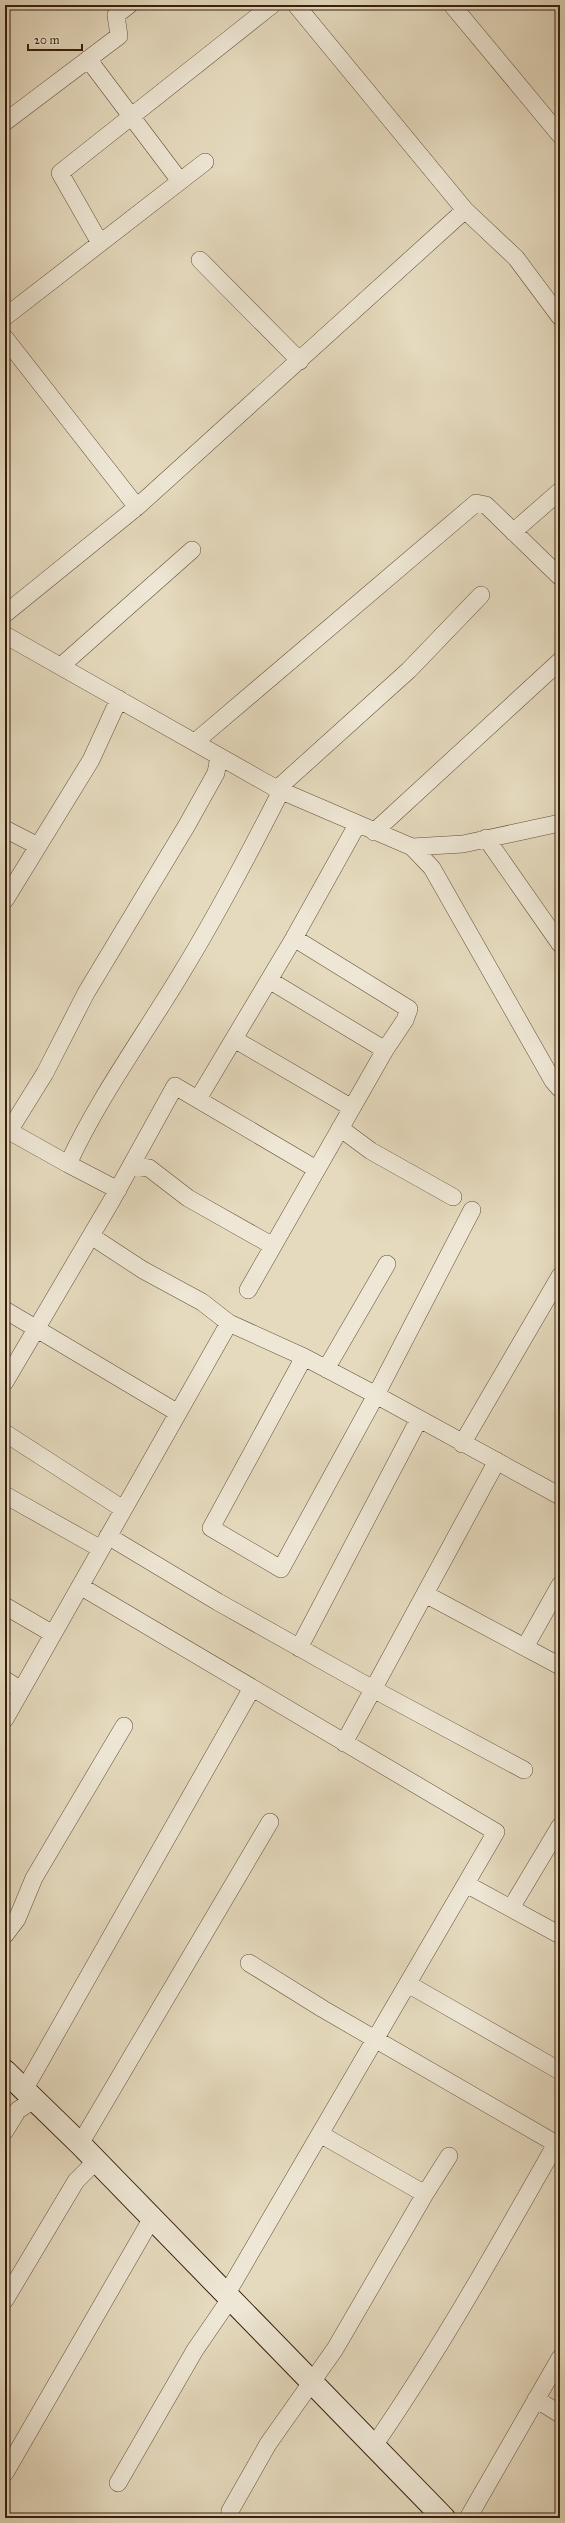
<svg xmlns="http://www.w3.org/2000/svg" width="565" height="2523" font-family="'IM FELL Great Primer',serif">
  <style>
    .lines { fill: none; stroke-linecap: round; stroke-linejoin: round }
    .minor-casing { stroke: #624e39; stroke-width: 18 }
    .secondary-casing { stroke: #361f0d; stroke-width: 24 }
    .minor { stroke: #eee7d5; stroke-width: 17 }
    .secondary { stroke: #eee7d5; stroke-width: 22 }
  </style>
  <rect width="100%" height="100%" fill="#e5dabe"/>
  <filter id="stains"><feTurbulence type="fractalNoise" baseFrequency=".005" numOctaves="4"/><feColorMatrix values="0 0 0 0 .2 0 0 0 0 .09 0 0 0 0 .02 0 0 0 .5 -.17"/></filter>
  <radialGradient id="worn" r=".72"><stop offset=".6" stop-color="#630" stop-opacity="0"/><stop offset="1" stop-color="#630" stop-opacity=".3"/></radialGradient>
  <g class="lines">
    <defs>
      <path id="minor" d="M296,5L465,210L516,258L560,317
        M452,5L560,135
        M88,59L180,181
        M5,122L119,36L116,15L129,5
        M100,243L60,173L272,5
        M200,260L300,361
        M5,317L205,162
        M5,338L137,507
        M513,532L560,491
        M5,614L137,507L465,210
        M5,635L277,789L412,847L432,868L553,1081L560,1089
        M61,666L192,550
        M195,742L476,503L486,505L560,577
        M277,789L409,670L481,595
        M5,829L38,846
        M374,832L560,661
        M486,838L560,944
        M412,847L463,844L560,823
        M5,900L91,760L119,699
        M269,980L385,1050
        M234,1039L352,1108
        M198,1099L294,938L357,825
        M340,1128L371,1151L453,1197
        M68,1164L9,1131L45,1073L86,993L187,825L216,773L219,756
        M131,1166L149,1168L188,1198L273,1246
        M118,1190L68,1164C98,1099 142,1038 179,977C216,917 249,854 281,791
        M91,1236L143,1270L202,1302L229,1323L304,1357L376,1395L560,1496
        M248,1290L385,1050L405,1020L409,1009L294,938
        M5,1310L178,1413
        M304,1357L211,1528L281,1569L376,1395L472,1210
        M326,1369L387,1264
        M5,1382L112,1200L175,1086L316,1169
        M5,1433L123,1509
        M462,1444L560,1276
        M5,1495L101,1549
        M108,1536L218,1602L373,1689L524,1770
        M80,1586L496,1832L226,2295
        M425,1594L560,1666
        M5,1606L53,1634
        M525,1647L560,1585
        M299,1648L419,1419
        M5,1680L21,1690
        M5,1719L229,1323
        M344,1743L497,1461
        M466,1884L560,1935
        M511,1908L560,1826
        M5,1935L17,1919L34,1878L124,1726
        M249,1963L323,2009L560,2146
        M408,1984L560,2071
        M24,2090L252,1688
        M5,2131L18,2110L34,2100
        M80,2144L270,1822
        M425,2194L449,2156
        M5,2300L76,2181L96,2161
        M536,2399L560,2414
        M373,2447C440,2350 498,2246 556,2144
        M5,2473L152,2218
        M118,2483L195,2350L230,2299
        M230,2511L268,2444L335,2349L425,2194L320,2134
        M468,2518L560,2358"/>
      <path id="secondary" d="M5,2071L80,2144L444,2518"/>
    </defs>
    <use href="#minor" class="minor-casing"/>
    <use href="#secondary" class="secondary-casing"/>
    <use href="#minor" class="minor"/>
    <use href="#secondary" class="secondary"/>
  </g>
  <rect width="565" height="2523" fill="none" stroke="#e5dabe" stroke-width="20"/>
  <rect x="6" y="6" width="553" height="2511" fill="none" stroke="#361f0d" stroke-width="2"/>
  <rect x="10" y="10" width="545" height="2503" fill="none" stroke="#361f0d"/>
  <path d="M28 44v6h54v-6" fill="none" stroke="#361f0d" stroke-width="2"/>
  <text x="34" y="44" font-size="12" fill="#361f0d" stroke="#eee7d5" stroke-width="3" paint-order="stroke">20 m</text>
  <rect width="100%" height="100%" filter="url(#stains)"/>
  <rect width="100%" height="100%" fill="url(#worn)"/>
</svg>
